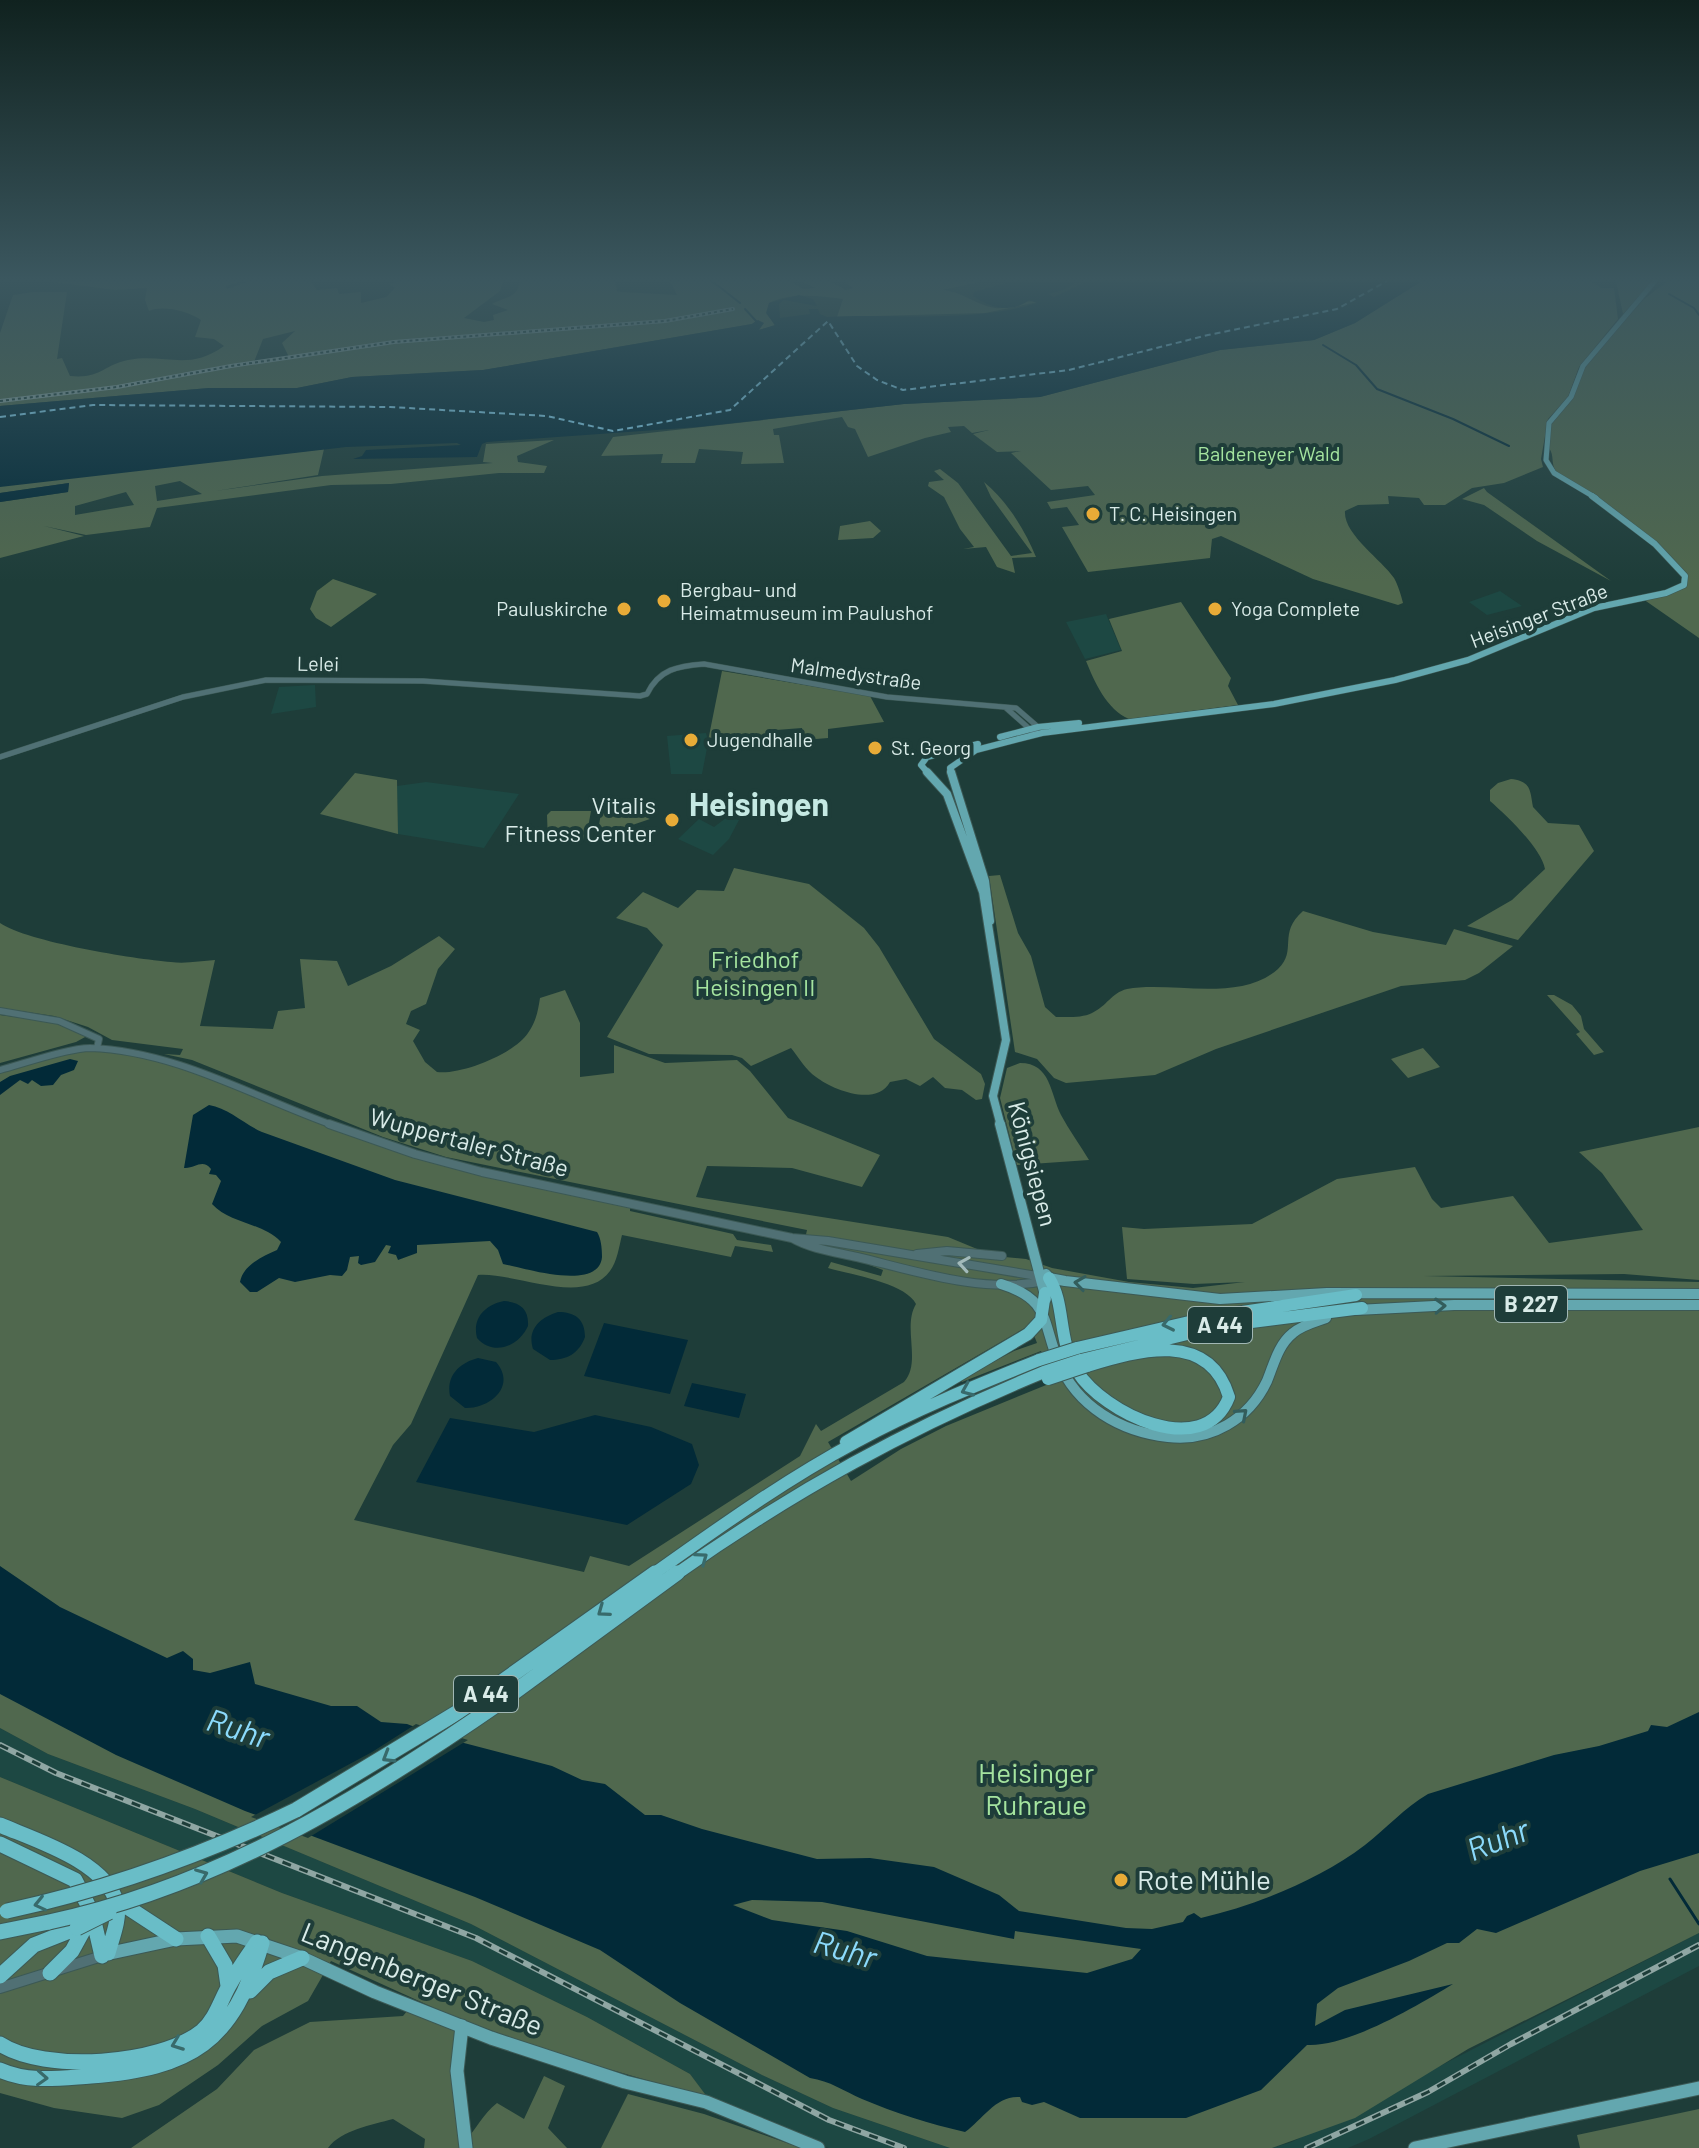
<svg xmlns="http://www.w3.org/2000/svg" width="1699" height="2148" font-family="Barlow,sans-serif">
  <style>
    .built { fill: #1d4843 }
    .green { fill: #50684e; fill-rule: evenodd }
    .water { fill: #022a38; fill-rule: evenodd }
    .pier { fill: #1e3d39 }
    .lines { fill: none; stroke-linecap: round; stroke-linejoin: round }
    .stream-far1 { stroke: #022a38; stroke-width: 2 }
    .stream { stroke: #022a38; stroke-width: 3 }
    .ferry { stroke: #8bdafb; stroke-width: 2; stroke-dasharray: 6 4; stroke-linecap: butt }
    .minor-far3-casing { stroke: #3c5955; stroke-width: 6 }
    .minor-far2-casing { stroke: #3c5955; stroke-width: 8 }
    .minor-far1-casing { stroke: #3c5955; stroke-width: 10 }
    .minor-casing { stroke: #3c5955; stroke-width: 12 }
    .major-far4-casing { stroke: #3c5955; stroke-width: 6 }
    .major-far3-casing { stroke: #3c5955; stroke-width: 7 }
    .major-far2-casing { stroke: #3c5955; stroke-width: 10 }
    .major-far1-casing { stroke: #3c5955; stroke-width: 12 }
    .major-casing { stroke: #3c5955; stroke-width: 15 }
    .highway-far1-casing { stroke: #3c5955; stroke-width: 14 }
    .highway-casing { stroke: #3c5955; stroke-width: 17 }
    .minor-far3 { stroke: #507074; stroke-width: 5 }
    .minor-far2 { stroke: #507074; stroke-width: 6 }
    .minor-far1 { stroke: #507074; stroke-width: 8 }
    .minor { stroke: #507074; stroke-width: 10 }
    .major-far4 { stroke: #63a7af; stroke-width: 5 }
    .major-far3 { stroke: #63a7af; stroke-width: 6 }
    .major-far2 { stroke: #63a7af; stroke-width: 8 }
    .major-far1 { stroke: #63a7af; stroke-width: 10 }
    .major { stroke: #63a7af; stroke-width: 13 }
    .highway-far1 { stroke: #69bdc7; stroke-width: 12 }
    .highway { stroke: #69bdc7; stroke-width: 15 }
    .rail-far1-casing { stroke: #8fa6a3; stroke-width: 4 }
    .rail-casing { stroke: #8fa6a3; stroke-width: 6 }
    .rail-far1 { stroke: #1e3d39; stroke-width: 2; stroke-dasharray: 3; stroke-linecap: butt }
    .rail { stroke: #1e3d39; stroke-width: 3; stroke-dasharray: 9; stroke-linecap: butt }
    .highway-bridge-far1-casing { stroke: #3c5955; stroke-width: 14; stroke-linecap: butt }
    .highway-bridge-casing { stroke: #3c5955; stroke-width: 17; stroke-linecap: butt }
    .highway-bridge-far1 { stroke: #69bdc7; stroke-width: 12 }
    .highway-bridge { stroke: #69bdc7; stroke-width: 15 }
    .oneway { stroke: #a2baba }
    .oneway2 { stroke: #335d5c }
    .oneway3 { stroke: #386a6b }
    .poi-dot { fill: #e8ab37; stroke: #1e3d39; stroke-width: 3 }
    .labels { text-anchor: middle; stroke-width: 8; stroke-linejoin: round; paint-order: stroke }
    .far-park-label { font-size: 20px; fill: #a5e49f; stroke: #1e3d39 }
    .far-poi-label { font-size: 20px; fill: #d9ebe8; stroke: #1e3d39; text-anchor: start }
    .far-street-label { font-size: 20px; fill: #d9ebe8; stroke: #1e3d39 }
    .shield { fill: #1e3d39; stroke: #a1b7b4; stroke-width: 2 }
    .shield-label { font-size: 22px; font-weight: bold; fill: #d9ebe8 }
    .poi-label { font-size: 24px; fill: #d9ebe8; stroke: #1e3d39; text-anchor: end }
    .park-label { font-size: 24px; fill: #a5e49f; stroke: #1e3d39 }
    .street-label { font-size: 24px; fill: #d9ebe8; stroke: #1e3d39 }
    .near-park-label { font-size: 28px; fill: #a5e49f; stroke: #1e3d39 }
    .near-poi-label { font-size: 28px; fill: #d9ebe8; stroke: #1e3d39; text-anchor: start }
    .near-street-label { font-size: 28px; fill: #d9ebe8; stroke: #1e3d39 }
    .district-label { font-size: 32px; font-weight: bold; fill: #c5e9e3; stroke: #1e3d39 }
    .near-water-label { font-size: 32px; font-style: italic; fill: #8bdafb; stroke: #1e3d39 }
  </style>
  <rect width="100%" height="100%" fill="#1e3d39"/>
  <path class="built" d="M1500,591L1522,606L1487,615L1469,602Z
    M1106,614L1121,650L1085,659L1066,622Z
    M315,685L316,707L271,714L279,687Z
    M706,733L708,741H714L713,747L707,748L702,774H671L667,736Z
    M426,782L519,794L484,848L398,834L397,786Z
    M726,818L739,820L729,839L713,855L678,839L699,819L714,827Z
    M0,1728L48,1754L195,1809L471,1924L762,2075L833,2108L950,2148H829L708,2098L690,2074L587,2017L472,1961L282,1893L0,1777Z
    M1699,1933V1966L1369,2139L1348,2148H1272L1292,2142Z"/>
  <path class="green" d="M45,281H242L226,286L227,289L249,281H310L317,290L337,288L339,294L361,292V303L386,297L395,288L390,284L397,281H503L500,291L464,318L484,322L494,320L493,315L508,310L492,304C506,296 517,299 520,281H615L617,291L621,292L677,295L670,281H709L721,288L712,281H790L803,289L815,288L802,281H829L846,290L853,288L844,281H985L942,290C961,291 976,305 995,308C1010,310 1025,298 1038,302L985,313L837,317L843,299C818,296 792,292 769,303L767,313L775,326L758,330L756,321L752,324L483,370L352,377L297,388H209L0,406V333L13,295L33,292H67L57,359L62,358L70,376C101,379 103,365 128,360C166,353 188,372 224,346L214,339L195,337L201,320C188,311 163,305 149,311L145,300L147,288L115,290ZM295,331L282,343L289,357L254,362L263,339Z
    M1422,281H1590L1602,288H1614L1618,319L1579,367L1568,397L1548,419L1541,459L1543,467L1504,483L1472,488L1445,505H1424L1419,498L1388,496L1389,504L1358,505L1345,511C1343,534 1382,560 1394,578C1398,585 1401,595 1403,603L1398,605L1313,579L1221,536L1212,539L1210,558L1088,572L1062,527L1079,525L1067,507L1051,509L1047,502L1095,495L1088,486L1051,490L1011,453L1021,451L997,452L973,434L989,430L972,433L964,426L948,427L951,432L925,438L868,457L855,429L848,427L842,417L773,429L774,435H779L784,463L741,464L743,452L699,449L695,463H661L663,454L601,456L613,437L904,404L1040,397L1220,350L1314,340L1355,323Z
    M1616,281H1653L1623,314Z
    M1668,281H1699V638L1643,599L1666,593L1686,580L1665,551L1557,473C1550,464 1555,456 1549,448L1550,424L1566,406L1586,365L1644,299Z
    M554,440L517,456L518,462L547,466L544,473H499L391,484L331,485L157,508L150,527L86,535L44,526L84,536L0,558V502L68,492L69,483L0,493V473L182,465L324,449L318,475L215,491L322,476L493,463L483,462L486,444ZM180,481L202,494L157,501L155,486ZM126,492L134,505L75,515V506Z
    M940,469L958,483L1011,556L1032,553L991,497L984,482C1007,501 1025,530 1036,557L1012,558L1015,573L997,567L986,547L963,549L974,547L960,529L944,497L928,486L929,482L944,480L934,471Z
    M1484,488L1487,492L1611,581L1537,541L1484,505L1462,499Z
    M870,521L881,531L873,538L838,540L840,526Z
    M333,579L377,594L331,627L316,618L310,609L317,591Z
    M1181,602L1231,678L1228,686L1238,705L1129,719C1107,710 1094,681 1086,661L1122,651L1109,619Z
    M722,671L870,696L884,722L828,729V738L804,740L802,728L776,730V743L708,741Z
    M355,773L397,780L398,834L320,814Z
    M1511,779C1532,781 1530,792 1533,807L1548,823L1579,825L1594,851L1518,940L1467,926L1512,900L1545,869C1541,848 1507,816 1490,801V790L1498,783Z
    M551,811H591L586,839L548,843L547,815Z
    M633,812L650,819L597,837L601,813Z
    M734,868L809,884L864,928L879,947L934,1039L981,1074L985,1084L982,1099L976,1100L962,1090L945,1088L933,1077L920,1086L906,1079L890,1082C876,1107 833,1090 816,1077C806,1070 799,1058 791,1048L751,1066L742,1058L732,1055L649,1054L607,1037L663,945L647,928L616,918L643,892L678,908L697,890L724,891Z
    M1000,875L1018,933L1031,956L1045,1007L1056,1017C1068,1017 1082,1018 1092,1013C1107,1006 1111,993 1127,989C1171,981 1240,1003 1278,969C1298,950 1277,934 1303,911L1373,932L1446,945L1454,929L1513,946L1479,973L1465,980L1401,986L1216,1049L1155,1075L1066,1083L1054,1078L1037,1059L1015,1052L989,876Z
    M0,923C28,942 134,959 171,962C185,964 201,961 215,960L200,1026L273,1029L278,1011L305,1008L300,959L337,961L348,986L391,966L439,936L455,949L438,969L426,1004L411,1011L406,1024L420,1030L413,1041L425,1062L437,1072C461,1075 514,1054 528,1033C536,1022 538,1011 540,998L565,990L580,1023V1077L614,1073V1045L665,1063L737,1060L750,1071L788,1118L880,1155L862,1187L792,1168L707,1166L696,1197L948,1237L994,1256L1026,1259L1052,1268L1129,1282L1193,1288L1245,1282L1194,1284L1127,1279L1122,1227L1144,1229L1252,1224L1337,1179L1415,1167L1432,1199L1441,1208L1513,1196L1549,1243L1643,1230L1602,1173L1579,1152L1699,1127V1280L1624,1274L1424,1276L1699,1282V1933L1468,2049L1355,2118L1272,2148H950L833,2108L762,2075L471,1924L195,1809L48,1754L0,1728V1071C27,1064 60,1050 88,1049C179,1049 275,1108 359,1137C445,1166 541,1188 630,1208V1211L733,1234L737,1240L771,1245L773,1252L735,1246L731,1257L622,1235C619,1247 617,1262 610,1271C584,1307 515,1272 478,1275L411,1424L393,1445L354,1520L584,1572L590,1556L629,1566L800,1456L816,1424L821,1431L904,1382C922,1362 902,1327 916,1304C906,1283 849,1274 828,1268L831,1262L881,1276L883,1270L859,1261L803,1248L807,1230L446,1157L383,1137L192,1060L164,1054L180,1055L183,1049L112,1040L88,1027L54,1016L0,1008ZM1030,1325L1037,1343L1014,1351L961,1378L962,1382L1041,1351L1056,1381L946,1426L901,1449L851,1481L828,1442Z
    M1547,995H1554L1572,1005L1581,1016L1584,1029L1604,1052L1594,1055L1576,1034L1580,1032Z
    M0,1015L54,1022L87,1036L76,1042L0,1063Z
    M1423,1048L1440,1067L1408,1078L1391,1059Z
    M1020,1063C1051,1063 1050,1093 1061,1115C1069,1130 1080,1145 1089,1160L1017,1165L1000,1098L1007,1068Z
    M0,1777L282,1893L472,1961L587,2017L690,2074L708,2098L547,2051L452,2016L331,1961L308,2001L262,2026L218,2065L159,2105L122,2118L54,2108L0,2093Z
    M412,2005L462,2027L465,2148H424L425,2139L393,2119C372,2125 341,2130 328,2148H131L217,2089L254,2050L310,2022L403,2016Z
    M544,2076L565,2086L548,2128L567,2148H466L465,2141C477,2128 483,2114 497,2103L524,2119Z
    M628,2094L704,2114L801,2148H601Z
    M1699,2109V2148H1580L1577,2135Z"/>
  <path class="water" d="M1012,281L1077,282L1063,290L1048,294L1054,297L1088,281H1422L1355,323L1314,340L1220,350L1040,397L904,404L698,427L487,442L482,444L477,457L353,459L362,456L366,450L461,445L457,443L346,447L0,487V406L209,388H297L352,377L483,370L752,324L758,320L764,323L759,330L775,325L766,313L769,303L799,295L813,299L817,306L784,300L779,304L780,318L810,314L809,309H818L820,314L827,317C896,313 970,324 1037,303L1029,300C1011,314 991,308 973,296L974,292Z
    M69,483L68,492L0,502V493Z
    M70,1059L78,1061L74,1070L61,1075L53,1085L41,1086L32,1080L28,1084L20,1080L0,1095V1082L10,1076Z
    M209,1105C228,1108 244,1124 262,1132L395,1180L597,1232C601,1238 602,1248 602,1257C599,1292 524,1268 503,1264L498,1250L490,1241L417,1245V1253L398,1260L396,1255L388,1253L391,1246L386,1245L375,1262L361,1265L358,1263L359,1256L350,1257L347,1270L342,1276L330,1275L295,1282L279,1278L257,1292H250L240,1282C243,1265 263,1256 277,1250L281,1242C262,1222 230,1224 212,1204L221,1181L216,1175L209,1174L211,1169C202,1158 195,1169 184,1168L193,1115Z
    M504,1301C520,1302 529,1309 528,1326C519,1346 494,1357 477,1338C472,1318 485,1305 504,1301Z
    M558,1312C575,1312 585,1319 585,1337C579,1354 566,1360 550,1360L533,1349C527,1330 539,1318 558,1312Z
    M604,1323L688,1340L670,1394L584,1376Z
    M478,1358L496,1362C517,1386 490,1409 465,1408L450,1396C446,1376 459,1363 478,1358Z
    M692,1383L746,1394L739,1418L684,1406Z
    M595,1415L651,1427L692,1444L699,1465L691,1484L627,1525L416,1482L450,1418L534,1432Z
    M0,1566L60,1607L167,1658L183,1651L193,1659V1670L210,1673L250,1662L255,1684L331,1706H357L381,1722L407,1724L441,1737L552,1766L582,1780L605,1784L645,1815H661L702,1829L817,1859L870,1858L934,1867L999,1895L1019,1911L1126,1928L1152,1929L1183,1922L1187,1916L1194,1913L1201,1918C1256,1905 1319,1880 1365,1845C1387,1828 1404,1808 1428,1794L1554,1755L1599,1746L1648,1731L1651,1725L1667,1727L1699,1712V1853L1640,1871L1496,1933L1477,1929L1459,1943H1447L1409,1961L1338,1988L1317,2004L1315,2026L1345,2010L1453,1984C1417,2006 1348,2047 1307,2045L1261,2090L1186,2118H1080L1044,2102L1032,2105L1022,2102L1020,2097C996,2095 983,2119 965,2132C930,2124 895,2113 862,2099C844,2091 830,2081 810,2078L680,2003L600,1950L475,1897L245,1811L116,1755L0,1694ZM752,1900L822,1902L1014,1939L1015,1931L1141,1949L1132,1959L1087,1973L927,1956L847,1931L772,1920L733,1905Z"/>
  <path class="pier" d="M416,1724L468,1740L308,1838L251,1817L372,1752Z"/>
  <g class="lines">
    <path class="stream-far1" d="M712,281L740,303
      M1669,294L1694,308L1699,315
      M745,309L757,322
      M1323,345L1356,365L1377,389L1453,419L1509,446"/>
    <path class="stream" d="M1670,1879L1699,1924"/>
    <path class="ferry" d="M0,417L93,405L390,407L547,416L613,431L730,410L828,321L857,366L877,380L903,390L1069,370L1208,335L1337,309L1387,281"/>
    <defs>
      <path id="minor-far3" d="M1006,708L1032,731
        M0,757L183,697L266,680L423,681L640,696L647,694C659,669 678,666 704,664L887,697L1016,708L1038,727L1035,731"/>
      <path id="minor-far2" d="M0,1011L59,1021L99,1039L97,1048
        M0,1070C23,1064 68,1048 90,1048C177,1051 255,1098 335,1126"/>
      <path id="minor-far1" d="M329,1124L415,1154L482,1172L792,1238L828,1241L1043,1277
        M792,1238C811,1249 835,1252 857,1257C915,1271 984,1294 1044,1281
        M917,1254L947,1251L1002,1256"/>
      <path id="minor" d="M0,1988L102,1956"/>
      <path id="major-far4" d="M1596,498L1554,473L1546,460L1549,423L1571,397L1583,366L1655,281"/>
      <path id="major-far3" d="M1000,737L1038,727L1079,723
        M929,774L921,765L927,757L978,744
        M951,774L950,768L976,750L1042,733L1274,704L1395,680L1468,660L1594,608L1666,593L1684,585L1685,576L1655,544L1592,496"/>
      <path id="major-far2" d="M927,772L947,794L983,892L1006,1040L993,1096L1001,1126
        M951,772L985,881L990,921"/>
      <path id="major-far1" d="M1000,1124L1046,1299
        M1046,1274L1049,1278L1065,1281L1220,1299L1327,1293L1699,1294
        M1001,1284C1050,1299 1042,1321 1058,1361C1077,1407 1121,1432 1168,1437C1211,1442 1249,1419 1267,1381C1274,1364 1278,1345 1293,1333C1302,1325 1315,1322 1326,1318
        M1356,1310L1454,1305H1699"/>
      <path id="major" d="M106,1954L176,1939L237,1936L302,1958L375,1992L491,2038L625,2082L706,2102L818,2148
        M462,2026L457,2071L466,2148
        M1415,2148L1699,2088"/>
      <path id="highway-far1" d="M1049,1278C1066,1305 1057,1339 1077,1371C1103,1413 1204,1462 1229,1397C1209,1330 1139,1350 1087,1366
        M1077,1348L1215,1316L1356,1295
        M1081,1360L1220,1326L1362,1308
        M846,1442L1028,1334L1041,1320L1045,1293
        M652,1575C718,1528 785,1480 856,1442C915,1410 977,1385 1039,1360
        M675,1575C794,1491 908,1428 1044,1372"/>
      <path id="highway" d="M502,1701L677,1573
        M296,1810L468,1706L655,1573
        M0,1825C35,1840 107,1862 117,1904C120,1919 112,1938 108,1953
        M0,1844L75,1880L92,1913L102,1956
        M118,1901L176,1939
        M0,1932L49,1922
        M208,1936L225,1965L228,1986
        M50,1973L72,1951L88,1922
        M0,1976L34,1945L77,1928
        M250,1991L269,1972L302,1958
        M0,2044C44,2073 160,2065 202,2031C216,2019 221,1999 230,1984C238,1969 248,1956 257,1942
        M0,2070C29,2083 60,2078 91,2076C192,2068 233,2043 262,1943"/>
    </defs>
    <use href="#minor-far3" class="minor-far3-casing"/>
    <use href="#minor-far2" class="minor-far2-casing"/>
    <use href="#minor-far1" class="minor-far1-casing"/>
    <use href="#minor" class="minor-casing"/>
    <use href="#major-far4" class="major-far4-casing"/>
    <use href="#major-far3" class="major-far3-casing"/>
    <use href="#major-far2" class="major-far2-casing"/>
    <use href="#major-far1" class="major-far1-casing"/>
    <use href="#major" class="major-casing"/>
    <use href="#highway-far1" class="highway-far1-casing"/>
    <use href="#highway" class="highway-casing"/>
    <use href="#minor-far3" class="minor-far3"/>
    <use href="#minor-far2" class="minor-far2"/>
    <use href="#minor-far1" class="minor-far1"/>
    <use href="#minor" class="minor"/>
    <use href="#major-far4" class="major-far4"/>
    <use href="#major-far3" class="major-far3"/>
    <use href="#major-far2" class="major-far2"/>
    <use href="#major-far1" class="major-far1"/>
    <use href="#major" class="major"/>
    <use href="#highway-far1" class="highway-far1"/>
    <use href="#highway" class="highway"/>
    <defs>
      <path id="rail-far1" d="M0,401L117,387L231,366L394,342L665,321L733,309"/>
      <path id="rail" d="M0,1745L56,1773L476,1938L829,2120L904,2148
        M1307,2148L1428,2092L1511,2044L1699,1945"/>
    </defs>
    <use href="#rail-far1" class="rail-far1-casing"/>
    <use href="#rail" class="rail-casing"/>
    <use href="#rail-far1" class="rail-far1"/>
    <use href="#rail" class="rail"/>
    <defs>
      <path id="highway-bridge-far1" d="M1039,1360L1077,1348
        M1044,1372L1081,1360
        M1048,1379L1087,1366"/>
      <path id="highway-bridge" d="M7,1911C108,1889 203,1855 296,1810
        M49,1922C218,1886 362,1798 502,1701
        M77,1928L109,1912"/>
    </defs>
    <use href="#highway-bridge-far1" class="highway-bridge-far1-casing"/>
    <use href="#highway-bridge" class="highway-bridge-casing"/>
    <use href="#highway-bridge-far1" class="highway-bridge-far1"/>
    <use href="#highway-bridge" class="highway-bridge"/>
  </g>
  <defs><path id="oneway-chevron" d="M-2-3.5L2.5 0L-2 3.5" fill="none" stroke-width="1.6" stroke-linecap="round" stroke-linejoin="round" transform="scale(2)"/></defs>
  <use class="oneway" href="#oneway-chevron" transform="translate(964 1264) rotate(-171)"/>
  <g class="oneway2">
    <use href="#oneway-chevron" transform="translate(1080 1283) rotate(-172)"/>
    <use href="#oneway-chevron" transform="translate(1440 1306) rotate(-2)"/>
    <use href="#oneway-chevron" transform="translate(1242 1414) rotate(-41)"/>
  </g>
  <g class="oneway3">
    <use href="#oneway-chevron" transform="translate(1168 1324) rotate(168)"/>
    <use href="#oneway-chevron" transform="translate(967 1390) rotate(157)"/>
    <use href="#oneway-chevron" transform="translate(702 1558) rotate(-36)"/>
    <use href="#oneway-chevron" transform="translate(603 1611) rotate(144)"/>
    <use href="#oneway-chevron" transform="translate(388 1757) rotate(149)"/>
    <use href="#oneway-chevron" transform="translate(202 1875) rotate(-22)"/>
    <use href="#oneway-chevron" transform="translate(40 1904) rotate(167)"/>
    <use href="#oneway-chevron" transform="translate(177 2044) rotate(159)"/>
    <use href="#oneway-chevron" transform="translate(42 2078) rotate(3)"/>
  </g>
  <linearGradient id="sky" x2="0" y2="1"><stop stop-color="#10221f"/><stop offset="0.48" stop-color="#3b575f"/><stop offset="1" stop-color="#3b575f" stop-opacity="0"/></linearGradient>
  <rect width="1699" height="582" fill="url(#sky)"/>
  <g class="poi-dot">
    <circle cx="1093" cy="514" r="8"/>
    <circle cx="664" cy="601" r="8"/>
    <circle cx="624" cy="609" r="8"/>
    <circle cx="1215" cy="609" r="8"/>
    <circle cx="691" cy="740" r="8"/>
    <circle cx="875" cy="748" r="8"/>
    <circle cx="672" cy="820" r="8"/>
    <circle cx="1121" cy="1880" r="8"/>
  </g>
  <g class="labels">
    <g class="far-park-label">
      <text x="1269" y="461">Baldeneyer Wald</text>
    </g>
    <g class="far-poi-label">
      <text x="1109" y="521">T. C. Heisingen</text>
      <text x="680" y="597">Bergbau- und<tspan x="680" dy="23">Heimatmuseum im Paulushof</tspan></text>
      <text x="608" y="616" text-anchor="end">Pauluskirche</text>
      <text x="1231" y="616">Yoga Complete</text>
      <text x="707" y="747">Jugendhalle</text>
      <text x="891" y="755">St. Georg</text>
    </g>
    <g class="far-street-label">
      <text transform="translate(1539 616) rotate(-21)" y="7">Heisinger Straße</text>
      <text transform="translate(318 664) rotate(1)" y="7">Lelei</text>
      <text transform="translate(856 674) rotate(8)" y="7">Malmedystraße</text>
    </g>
    <g class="shield">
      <rect x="1495" y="1286" width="72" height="36" rx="6"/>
      <rect x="1188" y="1307" width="64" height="36" rx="6"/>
      <rect x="454" y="1676" width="64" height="36" rx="6"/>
    </g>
    <g class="shield-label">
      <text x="1531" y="1312">B 227</text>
      <text x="1220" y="1333">A 44</text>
      <text x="486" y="1702">A 44</text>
    </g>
    <g class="poi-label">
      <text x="656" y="814">Vitalis<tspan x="656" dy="28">Fitness Center</tspan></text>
    </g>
    <g class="park-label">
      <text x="755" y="968">Friedhof<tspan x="755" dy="28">Heisingen II</tspan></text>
    </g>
    <g class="street-label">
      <text transform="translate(469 1143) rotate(15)" y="8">Wuppertaler Straße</text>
      <text transform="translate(1032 1164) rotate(75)" y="8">Königsiepen</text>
    </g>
    <g class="near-park-label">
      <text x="1036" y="1783">Heisinger<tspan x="1036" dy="32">Ruhraue</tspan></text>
    </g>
    <g class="near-poi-label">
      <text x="1137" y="1890">Rote Mühle</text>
    </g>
    <g class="near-street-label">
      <text transform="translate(422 1979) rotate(22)" y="10">Langenberger Straße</text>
    </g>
    <g class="district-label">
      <text x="759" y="816">Heisingen</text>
    </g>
    <g class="near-water-label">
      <text transform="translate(238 1729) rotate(18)" y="11">Ruhr</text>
      <text transform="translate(1498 1840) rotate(-21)" y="11">Ruhr</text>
      <text transform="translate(845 1950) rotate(16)" y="11">Ruhr</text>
    </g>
  </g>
</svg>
